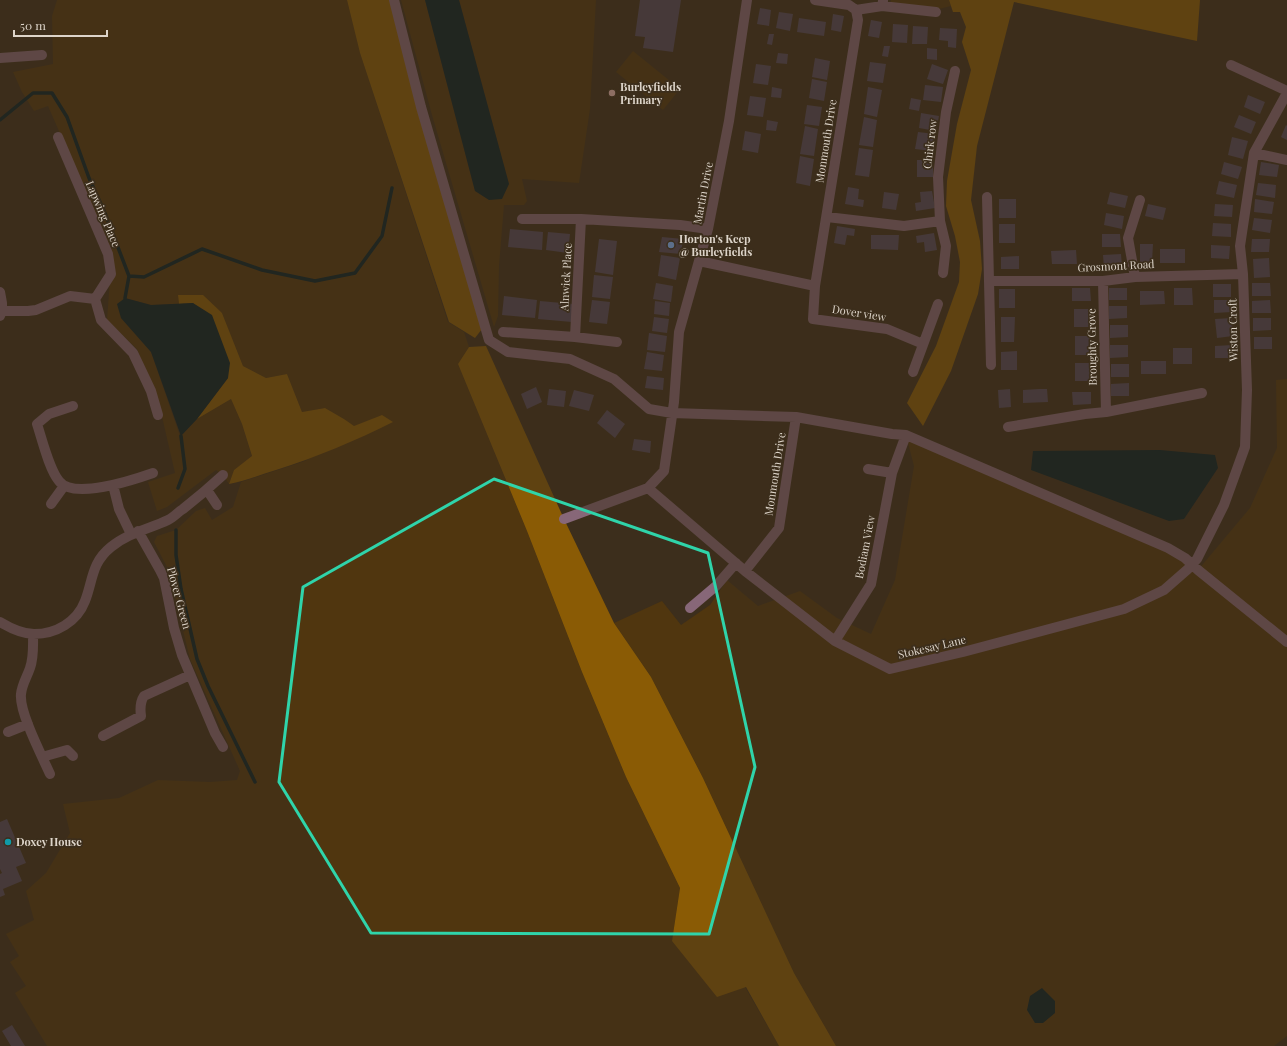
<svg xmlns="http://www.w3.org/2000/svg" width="1287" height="1046" font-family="'Playfair Display',serif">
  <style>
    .green { fill: #50360f }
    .forest { fill: #8a5b05 }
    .water { fill: #001d27 }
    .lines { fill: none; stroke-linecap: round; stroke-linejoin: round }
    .stream { stroke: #001d27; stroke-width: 3.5 }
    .building { fill: #53485d }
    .minor { stroke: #876778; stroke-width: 10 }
    .marked { fill: none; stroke: #2fd4aa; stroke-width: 3; stroke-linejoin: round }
    .education-dot { fill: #8d6e63; stroke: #3c2e1c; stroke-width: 1.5 }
    .service-dot { fill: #5c6f8a; stroke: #3c2e1c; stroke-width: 1.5 }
    .culture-dot { fill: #0f9aa8; stroke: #3c2e1c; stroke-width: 1.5 }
    .labels { text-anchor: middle; stroke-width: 3.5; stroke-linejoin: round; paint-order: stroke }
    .poi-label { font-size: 11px; font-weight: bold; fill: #ddd4c9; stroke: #3c2e1c; text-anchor: start }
    .street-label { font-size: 11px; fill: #ddd4c9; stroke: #3c2e1c }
  </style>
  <rect width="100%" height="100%" fill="#3c2e1c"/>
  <path class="green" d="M57,0H347L360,53L448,322L464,332L469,347L458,364L527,531L582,672L626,777L680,888L672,941L745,987L779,1046H47L15,993L26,986L10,962L19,956L6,934L34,920L26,891L46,873L70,833L63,804L119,798L158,780L210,782L237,780L240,771L190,659L168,569L154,542L157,536L176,530L196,511L205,508L212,520L233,507L241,482L305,461L382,415L353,427L344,419L325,408L302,412L287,374L266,378L243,366L222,313L178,295L179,304L151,305L125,298L121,318L151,352L180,436L197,419L231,399L242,424L252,457L234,470L229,484L223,475L216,470L167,507L157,511L148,482L175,473L160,408L137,349L107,320L112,252L48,106L34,111L22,92L13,72L53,64L52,16Z
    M401,0H425L475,191L509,184L459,0H596L590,109L579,183L522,179L527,201L524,205H504L499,266L498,316L494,327L432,115Z
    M891,0H949L951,6L939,9L890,5Z
    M633,51L680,89L663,110L616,72Z
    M1287,379V1036L1274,1046H836L794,973L703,778L651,677L614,623L662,601L681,625L710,605L727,580L758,606L800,591L837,618L871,634L895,580L914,466L906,435L1168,548L1198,570L1250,508L1277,448L1276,380Z"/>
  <path class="forest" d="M347,0H391L482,329L475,338L449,322L360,53Z
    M949,0H1200L1197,41L1014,2L977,146L971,200L980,241L982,269L978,294L951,371L923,426L907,403L936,346L959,282L960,262L955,236L946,206L947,181L957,124L971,70L962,42L966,27L960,12H953Z
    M178,295H203L222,313L243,366L266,378L287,374L302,412L325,408L344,419L354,426L382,415L393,422C355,441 317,457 276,470C260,475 245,481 229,484L234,470L252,456L242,424L231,399L197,419L228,378L193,303L179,304Z
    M486,346L564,519L614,623L651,677L703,778L794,973L836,1046H779L746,987L717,997L672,941L680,888L626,777L582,672L527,531L458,364L469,347Z"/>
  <path class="water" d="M425,0H459L509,184L502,199L489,200L475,191Z
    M125,298L151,305L193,303L212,315L230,363L228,378L197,419L181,436L151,352L121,318L117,304Z
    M1160,450L1215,455L1218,468L1184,519L1169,521L1031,470L1033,451Z
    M1042,988L1055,1001V1013L1043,1023H1035L1027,1010L1030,996Z"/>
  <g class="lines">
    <path class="stream" d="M0,120L33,93H52L67,117L89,178L104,211L129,276L125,298
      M129,276L144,277L202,249L262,270L315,281L355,273L382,236L392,188
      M178,488L185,469L181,436
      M176,530V555L181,589L197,659L208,686L255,782"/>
  </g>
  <path class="building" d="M640,0H681L673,52L643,48L645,37L635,36Z
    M760,8L771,10L769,26L757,24Z
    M779,12L793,14L790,31L776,28Z
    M833,14L844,16L841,32L831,30Z
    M799,18L826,22L824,36L797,32Z
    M871,20L882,22L879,38L868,36Z
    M893,24L908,25L907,43L892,42Z
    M913,26L928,27L927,44H912Z
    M940,28L957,29L956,48L948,47V41L939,40Z
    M769,34H774L772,45L767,44Z
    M884,46H890L888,57L882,56Z
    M927,48L937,49V60L927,59Z
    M778,53L788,54L787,64L776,63Z
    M815,58L830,61L827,80L812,77Z
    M870,62L886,64L883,83L867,81Z
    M756,64L771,66L768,85L753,83Z
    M932,64L948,70L943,84L927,79Z
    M812,79L827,82L824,101L809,98Z
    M925,85L943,87L941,102L923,100Z
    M772,87L782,89L781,98L771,97Z
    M868,87L882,90L877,117L864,114Z
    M1248,95L1265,102L1260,114L1244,107Z
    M750,96L766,98L763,117L747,115Z
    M911,98L921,100L919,111L909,109Z
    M807,105L822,107L819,126L804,124Z
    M921,113L939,116L936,131L919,128Z
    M1239,115L1256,122L1251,134L1234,127Z
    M864,117L877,120L873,147L859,145Z
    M767,120L778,122L776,131L766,130Z
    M1286,125L1287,126V140L1281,137Z
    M805,126L818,129L814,156L800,154Z
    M745,131L761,134L758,153L742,150Z
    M918,132L935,134L933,151L915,149Z
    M1232,137L1248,141L1243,159L1228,155Z
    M859,148L873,150L869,177L855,175Z
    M800,156L814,159L810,186L796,183Z
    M917,160H933V177H917Z
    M1224,162L1242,167L1238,179L1221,174Z
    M1261,162L1279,165L1277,177L1259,175Z
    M1219,181L1237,185L1234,198L1216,194Z
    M1258,183L1276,185L1275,198L1256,195Z
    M848,187L859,189L858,199L864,200L863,207L845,204Z
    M932,191L935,208L916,211L915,203L921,202L920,192Z
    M884,192L899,194L896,210L882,208Z
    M1110,192L1128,196L1125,208L1107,204Z
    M999,199H1016V218H999Z
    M1255,199L1274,202L1272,214L1254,212Z
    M1148,204L1166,208L1163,220L1145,216Z
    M1215,204L1233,205L1232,217L1214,216Z
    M1106,213L1124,216L1122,229L1104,225Z
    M1254,218L1272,220L1270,233L1252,230Z
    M1213,223L1231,224V237L1212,236Z
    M999,224H1015V243H999Z
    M837,226L855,229L854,236L847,235L845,245L834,243Z
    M510,229L543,232L542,250L508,247Z
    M548,232L570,234L568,253L546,250Z
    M934,233L937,250L925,252L924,242L917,243L916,236Z
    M1102,234H1120L1121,247H1102Z
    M871,235H899L898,250L871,249Z
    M662,237L683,239L681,254L659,252Z
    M599,239L617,241L613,275L595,272Z
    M1252,239H1270L1269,252H1251Z
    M1140,244H1153L1152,262H1140Z
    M1211,245L1230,246L1229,259L1211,258Z
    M1160,249H1185V263H1160Z
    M1076,250L1077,264H1052L1051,251Z
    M1121,254L1122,267L1104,268L1103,255Z
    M661,255L680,258L676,280L658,276Z
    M1019,256V269H1001V257Z
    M1269,258L1270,277L1254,278L1253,259Z
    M594,275L613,277L610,299L592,297Z
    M656,283L673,286L671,302L653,299Z
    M1252,283H1270L1271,296H1252Z
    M1213,284H1231V297H1213Z
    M1072,288H1090L1091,301H1072Z
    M1109,288H1127V300H1109Z
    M1174,288H1192L1193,305H1174Z
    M999,289H1015V308H999Z
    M1140,291H1164L1165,304L1140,305Z
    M504,296L537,300L535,318L502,315Z
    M592,300L610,302L607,324L589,322Z
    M1214,300H1232V312L1214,313Z
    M1270,300L1271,313H1252V301Z
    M540,301L573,304L572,322L538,319Z
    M655,301L670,303L669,316L654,314Z
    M1109,306H1127V318L1109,319Z
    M1074,309H1091V327H1074Z
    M654,317L669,319L667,333L652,331Z
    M1001,317H1015L1014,342H1001Z
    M1232,318L1233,336L1217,338L1215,319Z
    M1253,318H1271V330L1253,331Z
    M1110,325H1128V337L1110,338Z
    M649,333L667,336L665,352L647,350Z
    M1075,336H1091V355H1075Z
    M1254,337H1272V349H1254Z
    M1110,345H1128V357L1110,358Z
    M1233,345V358H1215V346Z
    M1173,348H1192V364H1173Z
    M1017,351V370H1001V352Z
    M647,352L664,355L662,371L644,369Z
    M1141,361H1166V374H1141Z
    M1075,363H1092V381H1075Z
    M1111,364H1129V377H1111Z
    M647,376L664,378L663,390L645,388Z
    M1129,383V396H1111V384Z
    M536,387L542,402L527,409L521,394Z
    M549,389L566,391L564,407L547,405Z
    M1010,389L1011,407L999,408L998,390Z
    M1039,389H1047L1048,402L1023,403V390Z
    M574,390L594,395L589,411L569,406Z
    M1072,392H1091V404L1073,405Z
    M607,410L625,424L615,438L597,423Z
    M634,439L651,441L650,453L632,450Z
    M7,819L26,863L16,867L22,881L3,889L5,895L0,897V874L2,873L0,869V822Z
    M12,1025L25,1046H11L2,1031Z"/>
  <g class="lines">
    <path class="minor" d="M394,0L421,107L489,340L508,352L570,359L614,379L649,409L672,413L796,417L892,434L906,435L1168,548L1185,558L1198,570L1287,642
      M815,0L849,5L856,10L858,20L815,286L813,319L887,329L923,344
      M882,6L936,12
      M856,10L882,6L883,1
      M0,58L42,55
      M1231,65L1287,91
      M58,137L108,254L111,274L95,299L101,320L133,353L151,391L158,415
      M1254,153L1287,160
      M987,197L991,365
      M827,217L904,226L940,221
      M522,219H581L680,225L708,229
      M699,261L815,286
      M943,273L946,246L940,221L938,177L946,112L955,71
      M1135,277L1128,238L1140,200
      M990,281H1103L1135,277L1243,274
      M1103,281L1106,412
      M0,292L2,303V311
      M0,316L2,311H28L36,310L70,296L95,299
      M503,332L575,337L617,342
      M575,337L581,219
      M913,372L938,304
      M73,406L49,414L37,424C42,439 49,469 59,481C73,500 133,480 153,473
      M1008,427L1085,414L1106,412L1202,393
      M868,469L892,473
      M113,485L119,509L131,534
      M648,488L745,571L835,641L890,669L963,652L1124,609L1164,590L1188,569L1197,559L1224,505L1245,447L1247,390L1243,274L1240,246L1254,153L1287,93
      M207,490L217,505
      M51,504L64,486
      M564,519L648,488L664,471L674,402L679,332L708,229L729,121L747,0
      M138,531L160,570L164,578L174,628L182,655L215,733L223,747
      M745,571L779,528L796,417
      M690,608L716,586L736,563
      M0,622C10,628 23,634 34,634C56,634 77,622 85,601C93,581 91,563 111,547C128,533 149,529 168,520C174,517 178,512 183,509C197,498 210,487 223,475
      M33,634C33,645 34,657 30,668C27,677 22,684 21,694C19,712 42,756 50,774
      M835,641L871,584L892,473L906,435
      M8,732L28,724
      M103,736L141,716C140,709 140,702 144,696L190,675
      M42,757L67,750L73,756"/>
  </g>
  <path d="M0 0H1287V1046H0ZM494,479L708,553L755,767L709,934L371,933L279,782L303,587Z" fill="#3c2e1c" fill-opacity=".55" fill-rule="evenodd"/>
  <path class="marked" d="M494,479L708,553L755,767L709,934L371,933L279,782L303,587Z"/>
  <circle class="education-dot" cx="612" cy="93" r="4"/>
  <circle class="service-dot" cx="671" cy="245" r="4"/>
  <circle class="culture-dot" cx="8" cy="842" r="4"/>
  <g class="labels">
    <g class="poi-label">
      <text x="620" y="91">Burleyfields<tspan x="620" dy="13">Primary</tspan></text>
      <text x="679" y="243">Horton's Keep<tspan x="679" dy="13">@ Burleyfields</tspan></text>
      <text x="16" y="846">Doxey House</text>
    </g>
    <g class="street-label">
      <text transform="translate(826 141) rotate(-81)" y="4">Monmouth Drive</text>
      <text transform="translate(930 144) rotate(-83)" y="4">Chirk row</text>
      <text transform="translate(703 193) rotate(-79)" y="4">Martin Drive</text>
      <text transform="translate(103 214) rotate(67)" y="4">Lapwing Place</text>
      <text transform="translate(1116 266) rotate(-3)" y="4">Grosmont Road</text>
      <text transform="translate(566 277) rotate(-87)" y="4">Alnwick Place</text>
      <text transform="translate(859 313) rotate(9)" y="4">Dover view</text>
      <text transform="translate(1233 330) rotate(-91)" y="4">Wiston Croft</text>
      <text transform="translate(1092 347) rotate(-91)" y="4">Broughty Grove</text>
      <text transform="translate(775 474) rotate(-81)" y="4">Monmouth Drive</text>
      <text transform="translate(865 547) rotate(-79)" y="4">Bodiam View</text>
      <text transform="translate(179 598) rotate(75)" y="4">Plover Green</text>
      <text transform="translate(932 647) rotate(-13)" y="4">Stokesay Lane</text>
    </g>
  </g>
  <path d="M14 30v6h93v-6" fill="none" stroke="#ddd4c9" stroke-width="2"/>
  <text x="20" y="30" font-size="12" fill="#ddd4c9" stroke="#3c2e1c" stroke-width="3" paint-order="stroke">50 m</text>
</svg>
